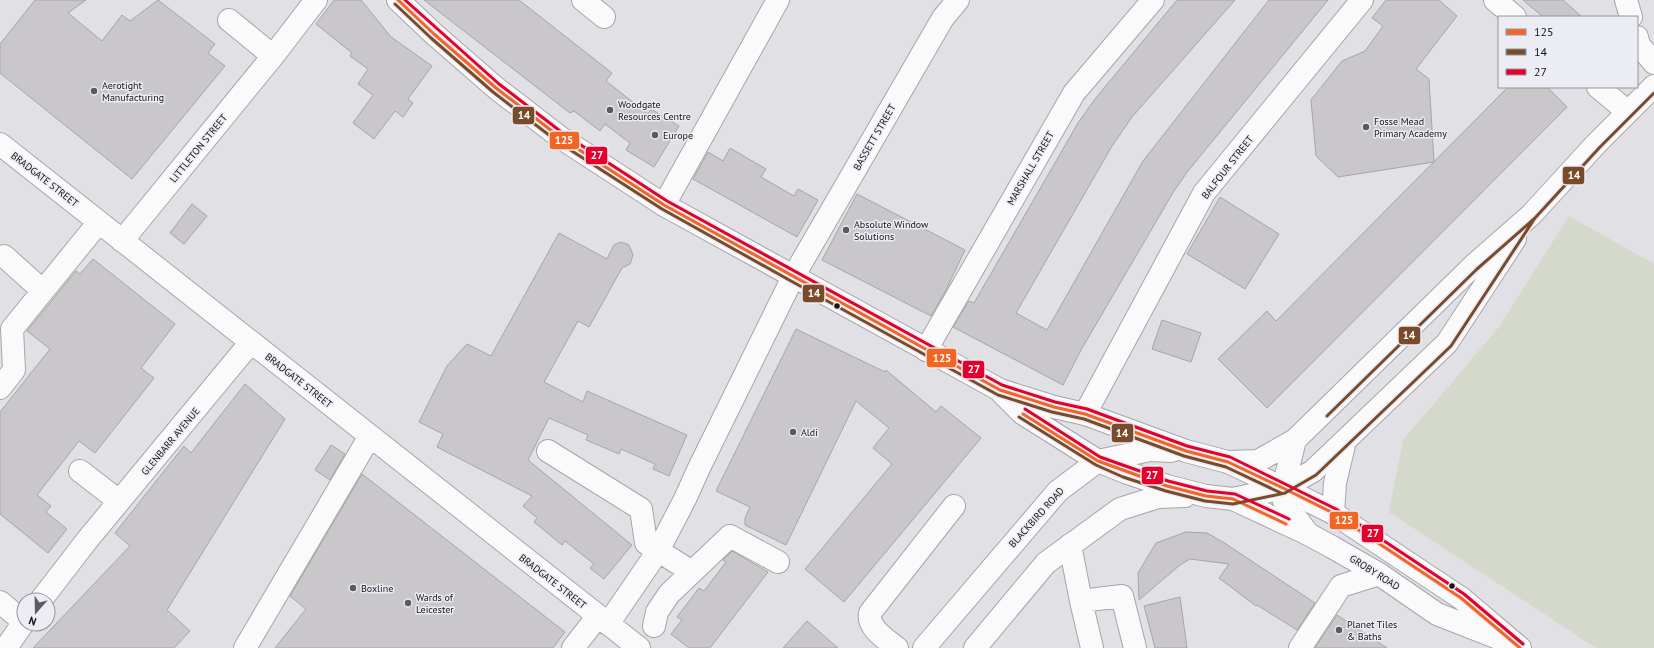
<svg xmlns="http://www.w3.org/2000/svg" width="1654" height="648" font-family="'PT Sans',sans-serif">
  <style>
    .green { fill: #d4d9cb }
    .building { fill: #c9c7c9; stroke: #a7a5a7 }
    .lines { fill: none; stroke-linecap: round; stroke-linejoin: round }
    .minor-casing { stroke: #a6a6aa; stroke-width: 24 }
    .major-casing { stroke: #a6a6aa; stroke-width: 24 }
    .minor { stroke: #fafafb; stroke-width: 22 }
    .major { stroke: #fafafb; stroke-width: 22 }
    .bus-1-casing { stroke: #ebecf4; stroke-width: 6 }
    .bus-2-casing { stroke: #ebecf4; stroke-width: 6 }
    .bus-3-casing { stroke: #ebecf4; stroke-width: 6 }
    .bus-1 { stroke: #f26522; stroke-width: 3 }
    .bus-2 { stroke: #7a4b2a; stroke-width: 3 }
    .bus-3 { stroke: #e4002b; stroke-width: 3 }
    .poi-dot { fill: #5b5b5f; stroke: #ebecf4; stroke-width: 1.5 }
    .bus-dot { fill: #141417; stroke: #ebecf4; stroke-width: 1.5 }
    .labels { text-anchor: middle; stroke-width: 3; stroke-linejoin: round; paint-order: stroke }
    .poi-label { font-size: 10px; fill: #141417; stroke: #ebecf4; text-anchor: start }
    .street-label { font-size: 10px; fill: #141417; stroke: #ebecf4 }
    .line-badge { stroke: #ebecf4; stroke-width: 1.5 }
    .badge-label { font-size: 11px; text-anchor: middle; font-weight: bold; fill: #fff }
  </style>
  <rect width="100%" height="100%" fill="#e0e0e5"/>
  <path class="green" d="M1569,216L1654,264V648H1596L1389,512L1403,440L1499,327Z"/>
  <path class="building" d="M35,0H86L68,13L102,41L122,15L130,21L158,0L215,44L208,53L225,66L132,179L0,73V44Z
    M334,0H361L391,37L432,66L408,99L413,103L403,117L395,111L374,139L353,123L373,95L358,84L368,69L350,56L352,53L316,24Z
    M424,0H519L612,73L606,81L648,114L651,109L679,126L654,167L626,150L630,143L605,124L600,131L574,111L570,113Z
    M1177,0H1235L1132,117L1112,146L1016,313L1047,330L1143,161L1269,0H1328L1188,171L1174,191L1081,350L1063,385L953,327L969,301L974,303L1078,123L1095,99Z
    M1386,0H1439L1457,16L1416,69L1429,79L1434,162L1338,177L1316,156L1311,100L1342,61L1365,51L1383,26L1372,18Z
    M1523,0H1563L1582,17H1543Z
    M1508,87H1547L1567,107L1267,408L1218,359L1267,311L1276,321Z
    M730,148L766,169L761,177L794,196L798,189L818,200L797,237L693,179L708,152L723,161Z
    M857,194L965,250L946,290L931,316L822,260Z
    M1220,197L1279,234L1245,289L1187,254Z
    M192,204L207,216L184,244L170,233Z
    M559,233L607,259L614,245L621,242L629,245L633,255L630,264L622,268L589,327L578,321L544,382L583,402L587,391L687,435L669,476L653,469L655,464L621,449L619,454L586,440L588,435L549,418L528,460L632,545L604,579L590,568L594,564L565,541L562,545L534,522L537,518L523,506L532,496L437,447L443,434L419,422L447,366L467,344L491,356Z
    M93,259L175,324L141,368L154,378L95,453L79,441L37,495L51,506L46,512L67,529L48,553L0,514V412L50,349L27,331L76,271L80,274Z
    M1162,320L1201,333L1191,362L1152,349Z
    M796,329L885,372L886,370L936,412L941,406L981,438L844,602L805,569L892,464L873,448L889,428L856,401L786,545L745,525V518L750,507L716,491Z
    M245,384L285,419L167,610L190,631L174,648H33L130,546L115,533L184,446L191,453Z
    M331,445L345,454L330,480L315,470Z
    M362,474L565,632L553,648H275L306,609L290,596Z
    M1186,532L1207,533L1223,542L1315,603L1297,630L1257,605L1256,606L1219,578L1229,564L1190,559L1180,565L1139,600L1138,573L1156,543Z
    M732,551L768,572L710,648H689L671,634L682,620L677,617L699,588L704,591L726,562L723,560Z
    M1180,597L1187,648H1155L1144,606Z
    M1337,615L1387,648H1315Z
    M807,621L838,648H783Z"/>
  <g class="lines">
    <defs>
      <path id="minor" d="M583,0L604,17
        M1495,0L1515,17
        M1626,0L1631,17
        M229,20L273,56
        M1637,37L1639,45L1654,63
        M1598,87L1628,112
        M0,144L639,648
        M664,205L778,0
        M122,241L273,56L316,0
        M4,256L43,291
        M926,350L1074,93L1153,0
        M0,388L14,370L12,329L99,222
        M1085,414L1204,193L1362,0
        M1295,440L1283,488L1284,501L1308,534
        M548,451L641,509L646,543L692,572
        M1228,462L1258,461L1295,440L1474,265L1531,215L1596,144L1654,86
        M80,471L119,501
        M1233,499L1283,488L1313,471L1447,343L1515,239
        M1333,513L1335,483L1345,441
        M1070,545L1081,601L1092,648
        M41,600L88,539L251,342
        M1081,601L1122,596L1135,648
        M0,602L24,622
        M608,624L658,551L685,499L699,468L793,277L943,18L958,0
        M654,626L657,612L669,594L730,536L778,562
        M6,648L24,622
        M245,648L370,436
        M573,648L598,616
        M897,648C886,639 867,628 870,613L954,506
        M1300,648L1341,586L1379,574"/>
      <path id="major" d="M398,0L434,34L496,88L561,138L664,205L1000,390L1054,407L1085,414L1186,451L1228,462L1283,488L1333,513L1461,598L1520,648
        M1002,393L1022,413L1098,461L1125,472L1167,486L1206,496L1233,499L1308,534L1332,547L1379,574L1437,614L1498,638
        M924,648L1058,491L1098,461L1150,450L1172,451
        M975,648L1046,563L1120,509L1158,497L1185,496"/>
    </defs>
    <use href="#minor" class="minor-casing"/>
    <use href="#major" class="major-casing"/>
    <use href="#minor" class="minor"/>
    <use href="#major" class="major"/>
    <defs>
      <path id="bus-1" d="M398,0L434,34L496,88L561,138L664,205L1000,390L1054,407L1085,414L1186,451L1228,462L1283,488L1333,513L1461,598L1520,648
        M1023,414L1098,461L1167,486L1206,496L1233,499L1286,524"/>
      <path id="bus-2" d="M395,4L431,38L493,92L558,142L662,209L791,281L998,395L1052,412L1084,419L1184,456L1226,467L1281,493
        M1327,416L1477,269L1535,218L1600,147L1654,93
        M1019,417L1096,465L1123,477L1166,491L1205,501L1233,504L1285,493L1316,475L1451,346L1535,218"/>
      <path id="bus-3" d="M405,0L499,84L564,134L667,201L1002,385L1055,402L1087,409L1187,446L1230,457L1285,484L1336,509L1464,594L1523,644
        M1025,409L1100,457L1168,481L1207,491L1235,494L1289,519"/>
    </defs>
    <use href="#bus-1" class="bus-1-casing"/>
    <use href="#bus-2" class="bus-2-casing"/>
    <use href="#bus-3" class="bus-3-casing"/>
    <use href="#bus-1" class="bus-1"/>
    <use href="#bus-2" class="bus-2"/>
    <use href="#bus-3" class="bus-3"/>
  </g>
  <g class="poi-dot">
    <circle cx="94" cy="91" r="4"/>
    <circle cx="610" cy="110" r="4"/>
    <circle cx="1366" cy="127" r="4"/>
    <circle cx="655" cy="135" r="4"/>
    <circle cx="846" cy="230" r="4"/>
    <circle cx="793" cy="432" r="4"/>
    <circle cx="353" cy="588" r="4"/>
    <circle cx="408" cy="603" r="4"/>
    <circle cx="1339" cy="630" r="4"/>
  </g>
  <g class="bus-dot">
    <circle cx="837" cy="306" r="3.5"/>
    <circle cx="1452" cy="586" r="3.5"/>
  </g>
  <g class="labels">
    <g class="poi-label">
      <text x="102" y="89">Aerotight<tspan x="102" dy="12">Manufacturing</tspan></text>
      <text x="618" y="108">Woodgate<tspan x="618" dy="12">Resources Centre</tspan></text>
      <text x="1374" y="125">Fosse Mead<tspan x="1374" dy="12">Primary Academy</tspan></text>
      <text x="663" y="139">Europe</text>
      <text x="854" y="228">Absolute Window<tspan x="854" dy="12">Solutions</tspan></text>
      <text x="801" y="436">Aldi</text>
      <text x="361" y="592">Boxline</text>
      <text x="416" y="601">Wards of<tspan x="416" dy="12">Leicester</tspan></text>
      <text x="1347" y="628">Planet Tiles<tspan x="1347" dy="12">&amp; Baths</tspan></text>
    </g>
    <g class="street-label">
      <text transform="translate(874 137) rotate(-60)" y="4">BASSETT STREET</text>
      <text transform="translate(198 148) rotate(-51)" y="4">LITTLETON STREET</text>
      <text transform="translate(1227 167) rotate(-52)" y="4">BALFOUR STREET</text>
      <text transform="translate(1030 168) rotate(-60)" y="4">MARSHALL STREET</text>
      <text transform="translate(45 179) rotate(38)" y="4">BRADGATE STREET</text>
      <text transform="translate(299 380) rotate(38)" y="4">BRADGATE STREET</text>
      <text transform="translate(170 441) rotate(-50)" y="4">GLENBARR AVENUE</text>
      <text transform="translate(1036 517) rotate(-48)" y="4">BLACKBIRD ROAD</text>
      <text transform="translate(1375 572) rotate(32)" y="4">GROBY ROAD</text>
      <text transform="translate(553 581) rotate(38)" y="4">BRADGATE STREET</text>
    </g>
  </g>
  <g class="line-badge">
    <rect x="512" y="106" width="23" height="19" rx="4" fill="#7a4b2a"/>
    <rect x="549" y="131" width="31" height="19" rx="4" fill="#f26522"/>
    <rect x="585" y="146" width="23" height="19" rx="4" fill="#e4002b"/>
    <rect x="1562" y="166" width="23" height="19" rx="4" fill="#7a4b2a"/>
    <rect x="802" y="284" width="23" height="19" rx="4" fill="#7a4b2a"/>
    <rect x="1398" y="326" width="23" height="19" rx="4" fill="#7a4b2a"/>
    <rect x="926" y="348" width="31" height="20" rx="4" fill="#f26522"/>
    <rect x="962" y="360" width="23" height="19" rx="4" fill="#e4002b"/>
    <rect x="1111" y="423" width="23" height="20" rx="4" fill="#7a4b2a"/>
    <rect x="1141" y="466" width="23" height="19" rx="4" fill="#e4002b"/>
    <rect x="1329" y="511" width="30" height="19" rx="4" fill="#f26522"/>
    <rect x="1361" y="524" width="23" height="19" rx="4" fill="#e4002b"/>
  </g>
  <g class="badge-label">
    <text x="524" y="119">14</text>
    <text x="564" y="144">125</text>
    <text x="597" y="159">27</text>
    <text x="1574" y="179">14</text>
    <text x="814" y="297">14</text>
    <text x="1409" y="339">14</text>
    <text x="942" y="362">125</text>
    <text x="974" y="373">27</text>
    <text x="1122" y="437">14</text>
    <text x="1152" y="479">27</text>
    <text x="1344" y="524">125</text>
    <text x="1373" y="537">27</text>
  </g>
  <rect x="1498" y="16" width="140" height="72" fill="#ebecf4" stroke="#95969c"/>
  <rect x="1506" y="29" width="20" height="6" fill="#f26522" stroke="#95969c"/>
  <text x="1534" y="36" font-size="12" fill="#141417">125</text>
  <rect x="1506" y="49" width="20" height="6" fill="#7a4b2a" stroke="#95969c"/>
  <text x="1534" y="56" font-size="12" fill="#141417">14</text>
  <rect x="1506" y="69" width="20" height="6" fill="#e4002b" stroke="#95969c"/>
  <text x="1534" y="76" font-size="12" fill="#141417">27</text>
  <g transform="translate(36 612) rotate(200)"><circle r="19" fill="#ebecf4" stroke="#95969c"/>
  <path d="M0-3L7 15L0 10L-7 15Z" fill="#5b5b5f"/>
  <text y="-6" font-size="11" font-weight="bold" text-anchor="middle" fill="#141417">N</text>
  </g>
</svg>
